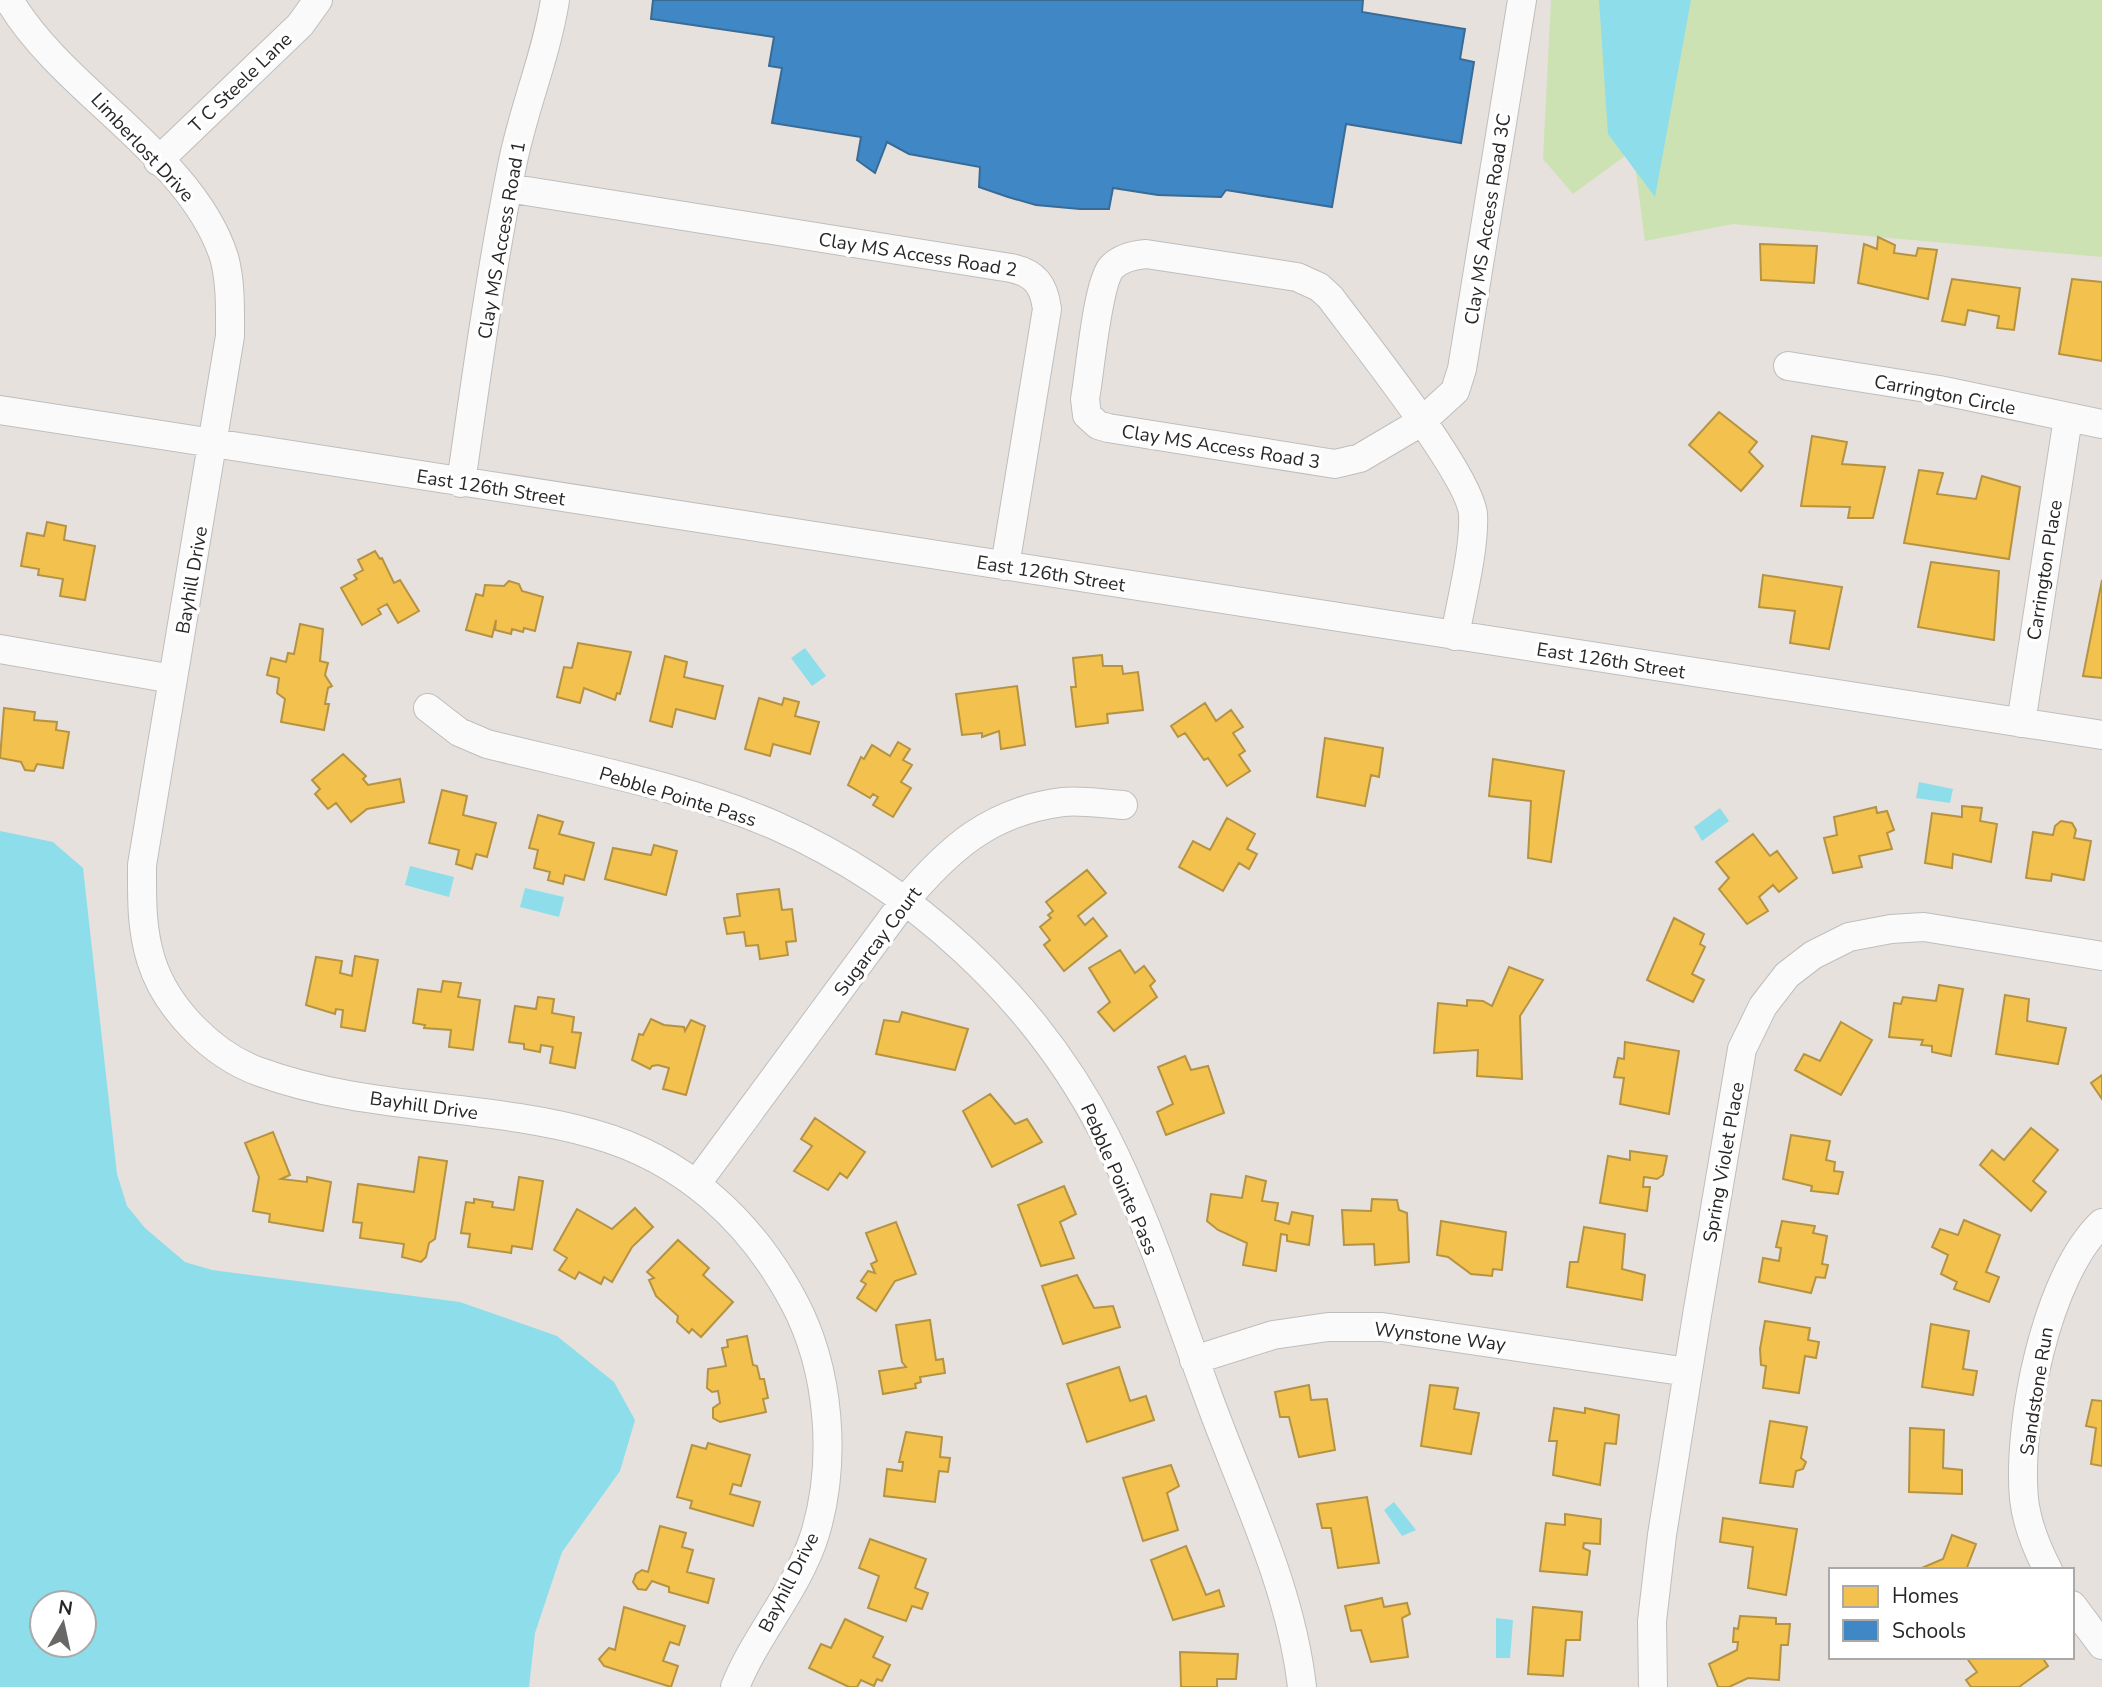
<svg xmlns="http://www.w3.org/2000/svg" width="2102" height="1687" font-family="'Nunito Sans',sans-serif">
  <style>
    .green { fill: #cce2b3 }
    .water { fill: #8ddeea; fill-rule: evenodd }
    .homes { fill: #f2c14e; stroke: #b59342; stroke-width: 2 }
    .schools { fill: #3f88c5; stroke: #386b96; stroke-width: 2 }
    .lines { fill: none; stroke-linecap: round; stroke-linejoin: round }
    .minor-casing { stroke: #bfbebe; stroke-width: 30 }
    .minor { stroke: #fbfafa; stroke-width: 28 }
    .labels { text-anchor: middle; stroke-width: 7; stroke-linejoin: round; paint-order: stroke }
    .street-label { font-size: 19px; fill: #272727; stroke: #fff }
  </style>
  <rect width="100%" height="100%" fill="#e6e1dc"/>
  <path class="green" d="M1551,0H2102V257L1733,224L1645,241L1633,150L1573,194L1543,159Z"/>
  <path class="water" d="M1599,0H1691L1655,197L1608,134Z
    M805,648L826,676L812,686L791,658Z
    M1919,782L1953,789L1950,803L1916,798Z
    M1720,808L1729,821L1702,841L1694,827Z
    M0,831L53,842L83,868L117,1174L127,1206L145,1228L185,1262L212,1270L460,1302L557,1336L614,1382L635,1420L620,1471L562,1552L535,1633L529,1687H0ZM42,1603H84V1645H42Z
    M410,866L454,877L449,897L405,885Z
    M525,888L564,897L559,917L520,907Z
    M1394,1502L1416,1530L1402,1536L1384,1510Z
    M1496,1618L1513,1620L1510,1658H1496Z"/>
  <path class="homes" d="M1878,237L1895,245L1894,253L1916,256L1918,248L1937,250L1928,299L1858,283L1864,244L1877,249Z
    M1760,244L1817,246L1814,283L1761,280Z
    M1952,279L2020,288L2014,330L1997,328L1999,316L1968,310L1965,325L1942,321Z
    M2072,279L2102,282V361L2059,354Z
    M1719,412L1757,442L1749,452L1763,466L1741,491L1689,445Z
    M1812,436L1847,442L1842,464L1885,467L1873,518H1848L1850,507L1801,506Z
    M1919,470L1943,473L1937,494L1976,499L1982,476L2020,487L2009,559L1904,543Z
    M47,522L66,526L64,540L95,546L85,600L60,596L63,579L38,575L39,569L21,566L27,533L44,536Z
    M375,551L380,559L382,558L394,583L400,580L419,611L398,623L387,604L378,609L381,614L362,625L341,588L357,579L354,575L363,570L358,560Z
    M1931,562L1999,571L1994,640L1918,627Z
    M1763,575L1842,587L1829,649L1790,643L1795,611L1759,607Z
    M2102,580V678L2083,676Z
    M509,581L519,584L522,591L543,597L535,631L524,628L523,632L512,629L511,634L495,630L496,620L492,637L466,630L476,594L483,596L485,585L504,586Z
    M300,624L323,629L320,661L328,663L325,675L332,686L328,688L325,704H329L324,730L281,722L285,699L277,693L279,678L267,675L271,658L286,662L288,653L294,654Z
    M578,643L631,652L620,694L617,693L615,700L584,688L580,703L557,697L564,667L572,668Z
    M1102,655L1103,666H1122L1123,674L1138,672L1143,710L1107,714L1108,723L1076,727L1071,687H1076L1073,658Z
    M665,656L687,662L684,677L723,686L715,719L676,709L672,727L650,721Z
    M1017,686L1025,745L1001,749L999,731L982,737V733L962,735L956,694Z
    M759,698L782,705L784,698L799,702L795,716L819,722L810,754L773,744L770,756L745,749Z
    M1205,703L1216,721L1231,710L1243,727L1233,733L1245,751L1239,755L1250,771L1227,786L1208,758L1204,760L1185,733L1178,737L1171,726Z
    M4,708L35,712L34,720L57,722L56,730L69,732L63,768L37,764L34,771L25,770L21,762L0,758Z
    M1325,738L1383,748L1379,777L1371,775L1365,806L1317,797Z
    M898,742L910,749L903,760L912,765L901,782L911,788L893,817L873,805L878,797L873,794L870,798L848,785L861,757L864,759L872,745L890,756Z
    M343,754L366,776L363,779L368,785L400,779L404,802L367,809L351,822L336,803L328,809L315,794L320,789L312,780Z
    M1493,759L1564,771L1551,862L1528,858L1531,801L1489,796Z
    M442,790L467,796L463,815L496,823L487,857L476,854L472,869L456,864L459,850L429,843Z
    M1962,806L1982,808L1980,821L1997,824L1991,862L1953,854L1952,868L1925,863L1932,813L1962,817Z
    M1876,807L1877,813L1887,811L1894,830L1887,833L1892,849L1859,856L1862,867L1833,873L1824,838L1837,835L1834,817Z
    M538,815L563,822L559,834L594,843L584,880L565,875L563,884L548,880L550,872L534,868L538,850L529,848Z
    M1227,818L1255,834L1247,849L1257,854L1249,869L1239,863L1223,891L1179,867L1193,841L1210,850Z
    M2061,821L2072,823L2076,830L2074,838L2091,841L2084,880L2052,874L2051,881L2026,878L2033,832L2053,835L2055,826Z
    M1753,834L1770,856L1777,851L1797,878L1779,892L1773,885L1759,897L1768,911L1747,924L1719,889L1729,878L1716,862Z
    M654,845L677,851L666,895L605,879L613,848L651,855Z
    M1087,870L1106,893L1078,916L1085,925L1093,918L1107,936L1064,971L1044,945L1050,940L1040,927L1051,918L1048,915L1053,911L1046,902Z
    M779,889L782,910L792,909L796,941L786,942L788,955L760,959L758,945L746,946L744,932L727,934L724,918L740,916L737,894Z
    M1674,918L1704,934L1700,944L1705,947L1692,974L1704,980L1693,1002L1647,980Z
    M1120,950L1135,973L1144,966L1155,981L1150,986L1157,997L1114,1031L1098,1012L1110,1002L1089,968Z
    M355,956L378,960L365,1031L341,1027L343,1010L336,1009L335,1014L306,1005L316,957L342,961L340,973L352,976Z
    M1509,967L1543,980L1520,1016L1522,1079L1477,1076L1478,1050L1434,1053L1438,1003L1467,1006V1000L1483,1001L1492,1006Z
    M443,981L461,983L458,997L480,1000L473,1050L449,1047L451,1030L424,1028L425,1025L413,1023L418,989L441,992Z
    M1939,985L1963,989L1951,1056L1932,1052V1046L1921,1045L1923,1040L1889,1037L1894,1003L1901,1004L1903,997L1936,1001Z
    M2005,995L2029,999L2027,1021L2066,1028L2058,1064L1996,1054Z
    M538,997L554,999L552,1013L574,1017L572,1032L581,1033L575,1068L550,1063L553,1047L541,1045L540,1052L524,1049V1044L509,1042L515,1006L536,1009Z
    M902,1012L968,1029L955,1070L876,1054L884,1020L899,1022Z
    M651,1019L664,1025L684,1027L685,1031L691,1020L705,1026L686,1095L663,1089L669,1068L658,1065L652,1066L650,1069L632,1060L639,1034L643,1035Z
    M1841,1022L1872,1040L1841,1095L1795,1070L1804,1054L1820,1061Z
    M1625,1042L1679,1051L1669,1114L1620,1104L1624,1078L1614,1077L1618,1058L1624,1059Z
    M1185,1056L1191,1070L1208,1066L1224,1113L1166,1135L1157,1112L1173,1104L1158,1067Z
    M2102,1075V1099L2091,1083Z
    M990,1094L1015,1124L1027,1119L1042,1142L992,1167L963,1111Z
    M815,1118L865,1152L847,1178L840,1173L828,1190L794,1171L812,1146L801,1139Z
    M2031,1128L2058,1150L2033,1181L2046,1192L2031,1211L1980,1165L1992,1150L2004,1160Z
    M273,1132L290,1175L281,1179L307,1182V1177L331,1182L323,1231L269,1222L270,1214L253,1211L259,1177L245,1143Z
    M1791,1135L1830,1141L1826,1160L1835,1162L1834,1171L1843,1172L1838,1194L1811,1191L1812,1186L1783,1179Z
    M1630,1151L1667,1156L1663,1175L1657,1179L1644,1177L1643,1187H1650L1647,1211L1600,1203L1608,1156L1630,1160Z
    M419,1157L447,1161L435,1239L429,1243L426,1257L421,1262L402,1257L404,1244L360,1238L362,1223L353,1222L358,1184L414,1192Z
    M1246,1176L1266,1181L1262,1201L1278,1203L1275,1220L1289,1224L1292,1212L1313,1216L1309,1245L1287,1241V1235L1281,1234L1276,1271L1243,1265L1247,1243L1218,1230L1207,1221L1211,1194L1242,1198Z
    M519,1177L543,1181L532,1249L512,1246L511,1253L468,1247L470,1234L461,1233L466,1202L474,1203V1199L493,1202L492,1207L514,1210Z
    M1064,1186L1076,1214L1060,1222L1074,1258L1041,1266L1018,1205Z
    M1372,1199L1397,1200L1399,1210L1407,1213L1409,1262L1375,1265L1374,1244L1344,1245L1342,1210L1371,1211Z
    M635,1208L653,1227L632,1247L612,1282L604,1277L601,1284L579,1272L575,1279L559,1270L567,1258L554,1250L577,1209L612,1229Z
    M1964,1220L2000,1235L1986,1272L1999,1277L1989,1302L1954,1289L1957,1282L1941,1274L1948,1255L1932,1247L1940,1229L1958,1235Z
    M1441,1221L1506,1232L1502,1270L1493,1269L1492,1276L1471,1274L1448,1257L1437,1255Z
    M1782,1221L1815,1226L1813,1233L1827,1236L1822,1264L1828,1265L1825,1278L1816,1277L1811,1293L1759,1282L1763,1258L1779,1261L1781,1248L1776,1247Z
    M896,1222L916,1274L895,1281L876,1311L857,1298L866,1284L861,1281L868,1271L875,1273L871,1264L877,1261L866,1233Z
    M1584,1227L1625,1234L1622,1269L1645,1275L1642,1300L1567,1287L1570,1262H1578Z
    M678,1240L709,1268L703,1275L733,1302L701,1337L692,1329L689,1333L677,1322L678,1316L656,1296L649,1280L654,1278L647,1272Z
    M1077,1275L1094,1308L1113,1306L1120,1327L1063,1344L1042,1286Z
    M930,1320L936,1360L943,1359L945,1373L920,1377L921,1382L915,1384L916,1388L883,1394L879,1371L906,1367L902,1362L896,1325Z
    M1765,1321L1810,1328L1808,1340L1819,1342L1816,1358L1805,1356L1799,1393L1763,1388L1766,1366L1761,1365L1760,1349Z
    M1931,1324L1969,1331L1963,1369L1977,1371L1973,1395L1922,1387Z
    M747,1336L753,1365L757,1366L760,1379H764L768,1398L763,1399L766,1412L720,1422L713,1418V1408L720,1403L718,1391L712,1392L707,1388L708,1369L726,1366L722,1348L728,1347L727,1340Z
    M1119,1367L1130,1401L1146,1396L1154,1420L1087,1442L1067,1384Z
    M1309,1385L1311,1400L1327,1399L1335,1450L1299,1457L1289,1417H1280L1275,1392Z
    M1430,1385L1458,1388L1454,1409L1479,1413L1471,1454L1421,1446Z
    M2092,1400L2102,1401V1466L2091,1464L2096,1428L2086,1426Z
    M1554,1408L1585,1413V1408L1619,1415L1616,1444L1605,1443L1600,1485L1553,1475L1557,1441H1549Z
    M1770,1421L1807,1427L1801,1458L1806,1462L1803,1469L1796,1471L1793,1487L1760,1483Z
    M1910,1428L1944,1430L1943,1468L1962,1470V1494L1909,1492Z
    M906,1432L942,1437L940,1457L950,1458L948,1472L939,1471L935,1502L884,1496L887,1469L902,1471L903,1462H899Z
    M708,1443L750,1455L741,1486L733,1484L730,1494L760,1502L753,1526L690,1508L692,1501L677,1497L692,1445L706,1449Z
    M1171,1465L1179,1486L1167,1493L1178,1530L1143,1541L1123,1478Z
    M1367,1497L1379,1563L1338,1568L1331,1528H1322L1317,1504Z
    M1565,1514L1601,1519L1600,1544L1584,1543L1583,1548L1590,1551L1587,1575L1540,1571L1546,1523L1565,1525Z
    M1723,1518L1797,1529L1786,1595L1748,1588L1753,1547L1720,1542Z
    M660,1526L686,1533L682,1547L693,1550L687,1572L714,1579L708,1603L669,1592V1587L652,1581L646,1590L638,1589L633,1582L636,1574L642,1570L648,1572Z
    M1952,1535L1976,1544L1966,1570H1917L1943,1559Z
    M870,1539L926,1559L915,1588L928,1593L922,1609L912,1606L906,1621L868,1608L879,1576L859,1568Z
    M1186,1546L1206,1595L1219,1590L1224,1606L1173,1620L1151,1560Z
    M1382,1598L1384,1607L1407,1603L1410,1614L1402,1618L1408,1657L1371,1662L1361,1630L1351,1631L1345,1606Z
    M624,1607L685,1626L679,1645L670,1642L663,1661L678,1666L671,1687L604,1666L599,1659L609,1648L615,1650Z
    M1533,1607L1582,1612L1580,1640H1566L1563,1676L1528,1674Z
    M1740,1616L1776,1618V1624H1790L1788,1645H1781L1779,1680L1748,1678L1729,1687H1718L1709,1664L1737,1650L1738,1642H1733L1734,1628L1738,1629Z
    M845,1619L883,1637L873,1657L890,1665L882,1681L877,1679L874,1686L861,1680L857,1687H849L809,1668L821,1644L831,1648Z
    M1180,1652L1238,1654L1236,1679H1217V1687H1181Z
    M1966,1657H2042L2048,1666L2019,1687H1971L1966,1680L1977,1672Z"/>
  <path class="schools" d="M653,0H1363L1362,12L1465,29L1460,59L1474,62L1461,143L1346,124L1332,207L1226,190L1221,197L1158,195L1113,188L1109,209H1080L1036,205L1008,197L979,187L980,167L909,154L887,142L875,173L857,160L861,137L772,123L782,68L769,66L774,37L651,19Z"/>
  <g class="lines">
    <defs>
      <path id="minor" d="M9,0C62,91 191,155 224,257C231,282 230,311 230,336L142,865C142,897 141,928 151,960C166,1008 212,1055 260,1072C366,1111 485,1103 594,1134C684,1159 751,1221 794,1302C830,1370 837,1461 815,1534C798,1589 756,1634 735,1687
        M158,161L300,25L318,0
        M508,188L1011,268C1035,273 1044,285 1047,309L1005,566
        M1788,366L1939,390L2102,424
        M0,410L2102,735
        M461,483C476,377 491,270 512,166C523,109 546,57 555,0
        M1455,636C1461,601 1475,548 1473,514C1470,475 1359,336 1330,297L1319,287L1297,277L1146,254C1134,255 1120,258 1111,268C1097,286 1090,372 1085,399L1087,415L1098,425L1108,428L1335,464L1360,458L1421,422L1455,391L1462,369L1522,0
        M0,649L173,679
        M428,708L459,732L487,744C583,768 683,786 774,825C913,886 1035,998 1104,1133C1145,1213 1173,1301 1204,1385C1239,1485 1290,1581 1302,1687
        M2021,723L2068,418
        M697,1183L904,902C949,848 991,811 1063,802C1082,800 1104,804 1123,805
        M1194,1360L1273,1335L1328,1327H1382L1688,1372
        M2048,1570C2036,1547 2027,1525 2024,1499C2017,1424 2046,1276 2102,1223
        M2072,1605L2102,1645
        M1653,1687L1652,1621L1662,1535L1697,1315L1742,1049L1763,1006L1787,975L1813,955L1849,937L1891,929L1924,927L2102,956"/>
    </defs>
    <use href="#minor" class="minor-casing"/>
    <use href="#minor" class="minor"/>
  </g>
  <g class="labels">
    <g class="street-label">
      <text transform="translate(240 82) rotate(-44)" y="7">T C Steele Lane</text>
      <text transform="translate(143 147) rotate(47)" y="7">Limberlost Drive</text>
      <text transform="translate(1487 219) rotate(-81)" y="7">Clay MS Access Road 3C</text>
      <text transform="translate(501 240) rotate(-80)" y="7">Clay MS Access Road 1</text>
      <text transform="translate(918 254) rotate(9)" y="7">Clay MS Access Road 2</text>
      <text transform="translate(1945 394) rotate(11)" y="7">Carrington Circle</text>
      <text transform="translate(1221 446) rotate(9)" y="7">Clay MS Access Road 3</text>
      <text transform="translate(491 487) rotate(9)" y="7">East 126th Street</text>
      <text transform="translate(2044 570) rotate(-81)" y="7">Carrington Place</text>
      <text transform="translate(1051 573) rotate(9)" y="7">East 126th Street</text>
      <text transform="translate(191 580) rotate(-80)" y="7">Bayhill Drive</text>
      <text transform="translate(1611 660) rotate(9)" y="7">East 126th Street</text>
      <text transform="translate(678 796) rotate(17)" y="7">Pebble Pointe Pass</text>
      <text transform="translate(877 941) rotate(-53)" y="7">Sugarcay Court</text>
      <text transform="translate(424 1105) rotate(8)" y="7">Bayhill Drive</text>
      <text transform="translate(1723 1162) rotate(-80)" y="7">Spring Violet Place</text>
      <text transform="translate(1120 1179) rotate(66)" y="7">Pebble Pointe Pass</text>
      <text transform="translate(1440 1336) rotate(7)" y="7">Wynstone Way</text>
      <text transform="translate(2036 1391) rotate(-81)" y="7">Sandstone Run</text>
      <text transform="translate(788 1582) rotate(-63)" y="7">Bayhill Drive</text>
    </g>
  </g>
  <rect x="1829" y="1568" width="245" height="91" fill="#ffffff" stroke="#a9a9a9" stroke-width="2"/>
  <rect x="1843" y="1586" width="35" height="21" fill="#f2c14e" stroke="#a9a9a9" stroke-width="2"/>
  <text x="1892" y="1603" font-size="21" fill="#272727">Homes</text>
  <rect x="1843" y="1620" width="35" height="21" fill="#3f88c5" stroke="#a9a9a9" stroke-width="2"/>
  <text x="1892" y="1638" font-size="21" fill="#272727">Schools</text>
  <g transform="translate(63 1624) rotate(9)"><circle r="33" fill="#ffffff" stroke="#a9a9a9" stroke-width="2"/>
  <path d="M0-5L12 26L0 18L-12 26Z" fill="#6a6866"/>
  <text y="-10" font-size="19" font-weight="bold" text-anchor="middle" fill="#272727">N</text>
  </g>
</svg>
